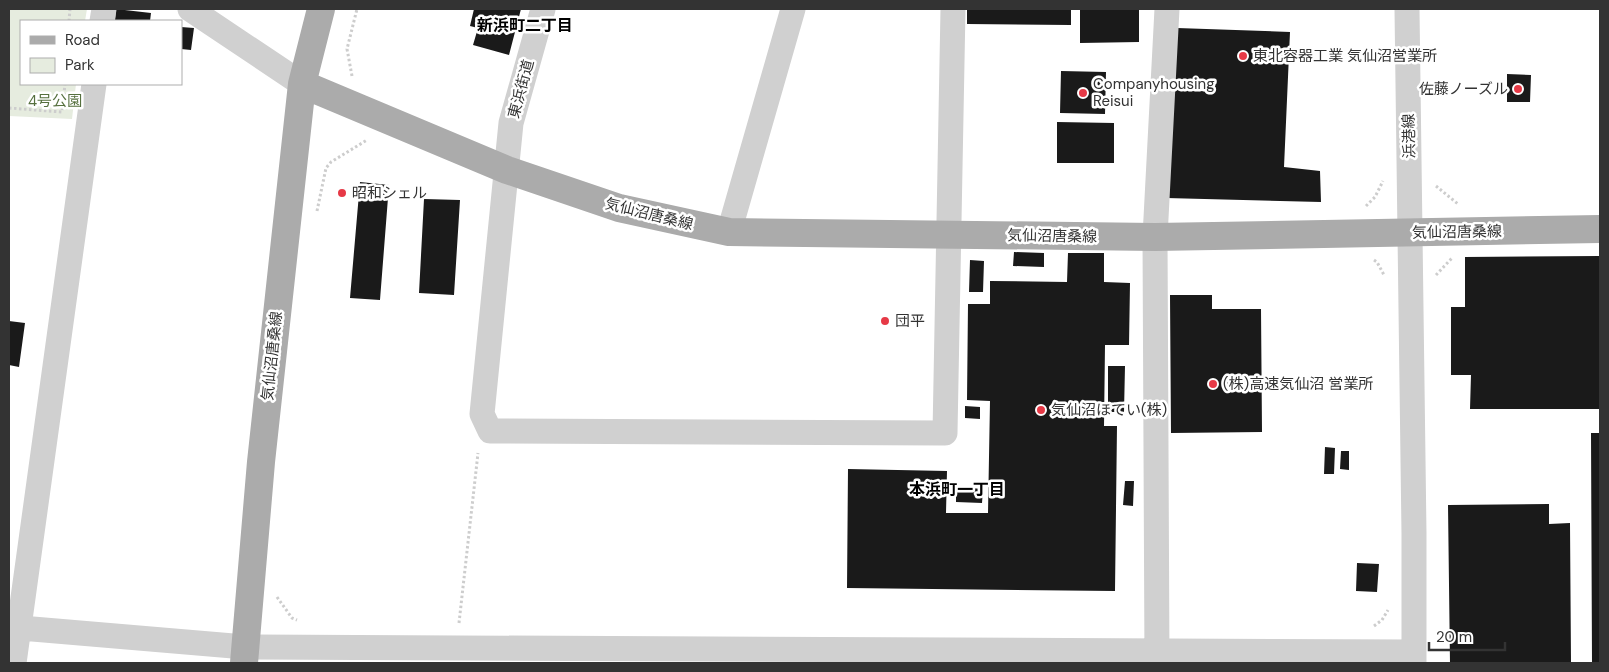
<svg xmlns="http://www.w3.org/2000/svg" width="1609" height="672" font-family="'DM Sans','Noto Sans JP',sans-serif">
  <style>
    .green { fill: #e6ecdf }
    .building { fill: #1a1a1a }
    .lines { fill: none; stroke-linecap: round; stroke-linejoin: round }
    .path { stroke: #cdcdcd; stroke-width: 3; stroke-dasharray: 2.5 2.5; stroke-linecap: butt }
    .minor { stroke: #d0d0d0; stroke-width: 25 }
    .major { stroke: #ababab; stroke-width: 28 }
    .poi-dot { fill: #e63946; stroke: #fff; stroke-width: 2 }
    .labels { text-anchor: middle; stroke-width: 5; stroke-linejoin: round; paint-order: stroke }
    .poi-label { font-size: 15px; fill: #333; stroke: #fff; text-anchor: start }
    .street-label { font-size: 15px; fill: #333; stroke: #fff }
    .park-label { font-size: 15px; fill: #56703f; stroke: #fff }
    .neighbourhood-label { font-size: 16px; font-weight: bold; fill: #000; stroke: #fff }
  </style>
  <rect width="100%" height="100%" fill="#fff"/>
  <path class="green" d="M9,9H87L85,21H21V84H76L72,119L9,116Z"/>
  <path class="building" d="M116,9L151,13L150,21H115Z
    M474,9H521L509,55L473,45L478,28L470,26Z
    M967,9H1071V25L967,24Z
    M1080,9H1139V42L1080,43Z
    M181,27L194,28L191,50L181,49Z
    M1177,28L1290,32L1284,167L1320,171L1321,202L1166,198Z
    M1061,71L1106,72L1105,114L1060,113Z
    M1507,74L1531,75L1530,102H1507Z
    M1057,122L1114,123V163H1057Z
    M360,182L389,185L380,300L350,298Z
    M424,199L460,200L454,295L419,293Z
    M1014,252L1044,253V267L1013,266Z
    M1068,253H1104V282L1130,283L1129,345H1105L1104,426H1117L1115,591L847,588L848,469L947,471L946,513H988L990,401L967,400L968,304H990V281L1067,282Z
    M1600,256V409H1470L1471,375H1451V307H1465V257Z
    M970,260L984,261L983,292H969Z
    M1170,295H1212V309H1261L1262,432L1171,433Z
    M9,321L25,323L19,367L9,365Z
    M1108,366H1125L1124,412H1108Z
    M965,406L980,407V419L965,418Z
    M1591,433H1600V663H1592Z
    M1325,447L1335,448L1334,474H1324Z
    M1341,451H1349V470L1340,469Z
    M1125,481H1134L1133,506L1123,505Z
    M956,487L983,489L982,503L956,502Z
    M1549,504V524L1570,523L1571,663H1450L1448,505Z
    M1357,563L1379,564L1377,592L1356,591Z"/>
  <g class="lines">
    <path class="path" d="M69,21L70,9
      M352,76L347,49L357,9
      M9,108L62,112L65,84
      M1436,186L1458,204
      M1366,206L1375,197L1383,181
      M317,211L326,168L331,162L367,140
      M1374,260L1377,262L1384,275
      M1436,275L1452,258
      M277,597L292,618L297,620
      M459,623L478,453
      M1374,626L1382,620L1388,610"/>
    <path class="minor" d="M190,9L302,84
      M543,9L511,123L482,414L490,431L945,433L953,9
      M1407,9L1414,534V663
      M102,21L104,9
      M729,232L793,9
      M9,627L245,647L1414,652
      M14,663L94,84
      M1157,663L1155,237L1167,9"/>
    <path class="major" d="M302,84L507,170L619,208L729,232L1155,237L1600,229
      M244,663L261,462L302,84L321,9"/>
  </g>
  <g class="poi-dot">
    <circle cx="1243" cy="56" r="5"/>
    <circle cx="1518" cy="89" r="5"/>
    <circle cx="1083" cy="93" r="5"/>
    <circle cx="342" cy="193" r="5"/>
    <circle cx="885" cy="321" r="5"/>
    <circle cx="1213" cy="384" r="5"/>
    <circle cx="1041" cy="410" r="5"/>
  </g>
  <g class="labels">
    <g class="poi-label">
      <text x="1253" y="61">東北容器工業 気仙沼営業所</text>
      <text x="1093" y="89">Companyhousing<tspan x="1093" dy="17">Reisui</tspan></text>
      <text x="1508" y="94" text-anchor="end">佐藤ノーズル</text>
      <text x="352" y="198">昭和シェル</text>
      <text x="895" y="326">団平</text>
      <text x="1223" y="389">(株)高速気仙沼 営業所</text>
      <text x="1051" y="415">気仙沼ほてい(株)</text>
    </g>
    <g class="street-label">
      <text transform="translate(521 89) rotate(-75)" y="5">東浜街道</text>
      <text transform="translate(1409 136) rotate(-91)" y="5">浜港線</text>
      <text transform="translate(649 214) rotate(14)" y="5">気仙沼唐桑線</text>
      <text transform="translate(1457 232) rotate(-1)" y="5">気仙沼唐桑線</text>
      <text transform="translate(1052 236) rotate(1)" y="5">気仙沼唐桑線</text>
      <text transform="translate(272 356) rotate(-84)" y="5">気仙沼唐桑線</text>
    </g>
    <g class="park-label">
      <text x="55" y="106">4号公園</text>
    </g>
    <g class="neighbourhood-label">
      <text x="525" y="31">新浜町二丁目</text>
      <text x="957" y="495">本浜町一丁目</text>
    </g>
  </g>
  <rect width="1609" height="672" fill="none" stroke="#333333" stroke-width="20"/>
  <rect x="20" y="20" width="162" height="65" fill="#ffffff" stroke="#adadad"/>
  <rect x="30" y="36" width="25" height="8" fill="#ababab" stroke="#adadad"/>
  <text x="65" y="45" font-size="15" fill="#333333">Road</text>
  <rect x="30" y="58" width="25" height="15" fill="#e6ecdf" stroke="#adadad"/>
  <text x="65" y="70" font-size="15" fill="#333333">Park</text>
  <path d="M1429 642v8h76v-8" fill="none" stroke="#333333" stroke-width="2.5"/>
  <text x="1436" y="642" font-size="15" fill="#333333" stroke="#ffffff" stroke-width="4" paint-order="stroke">20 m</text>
</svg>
